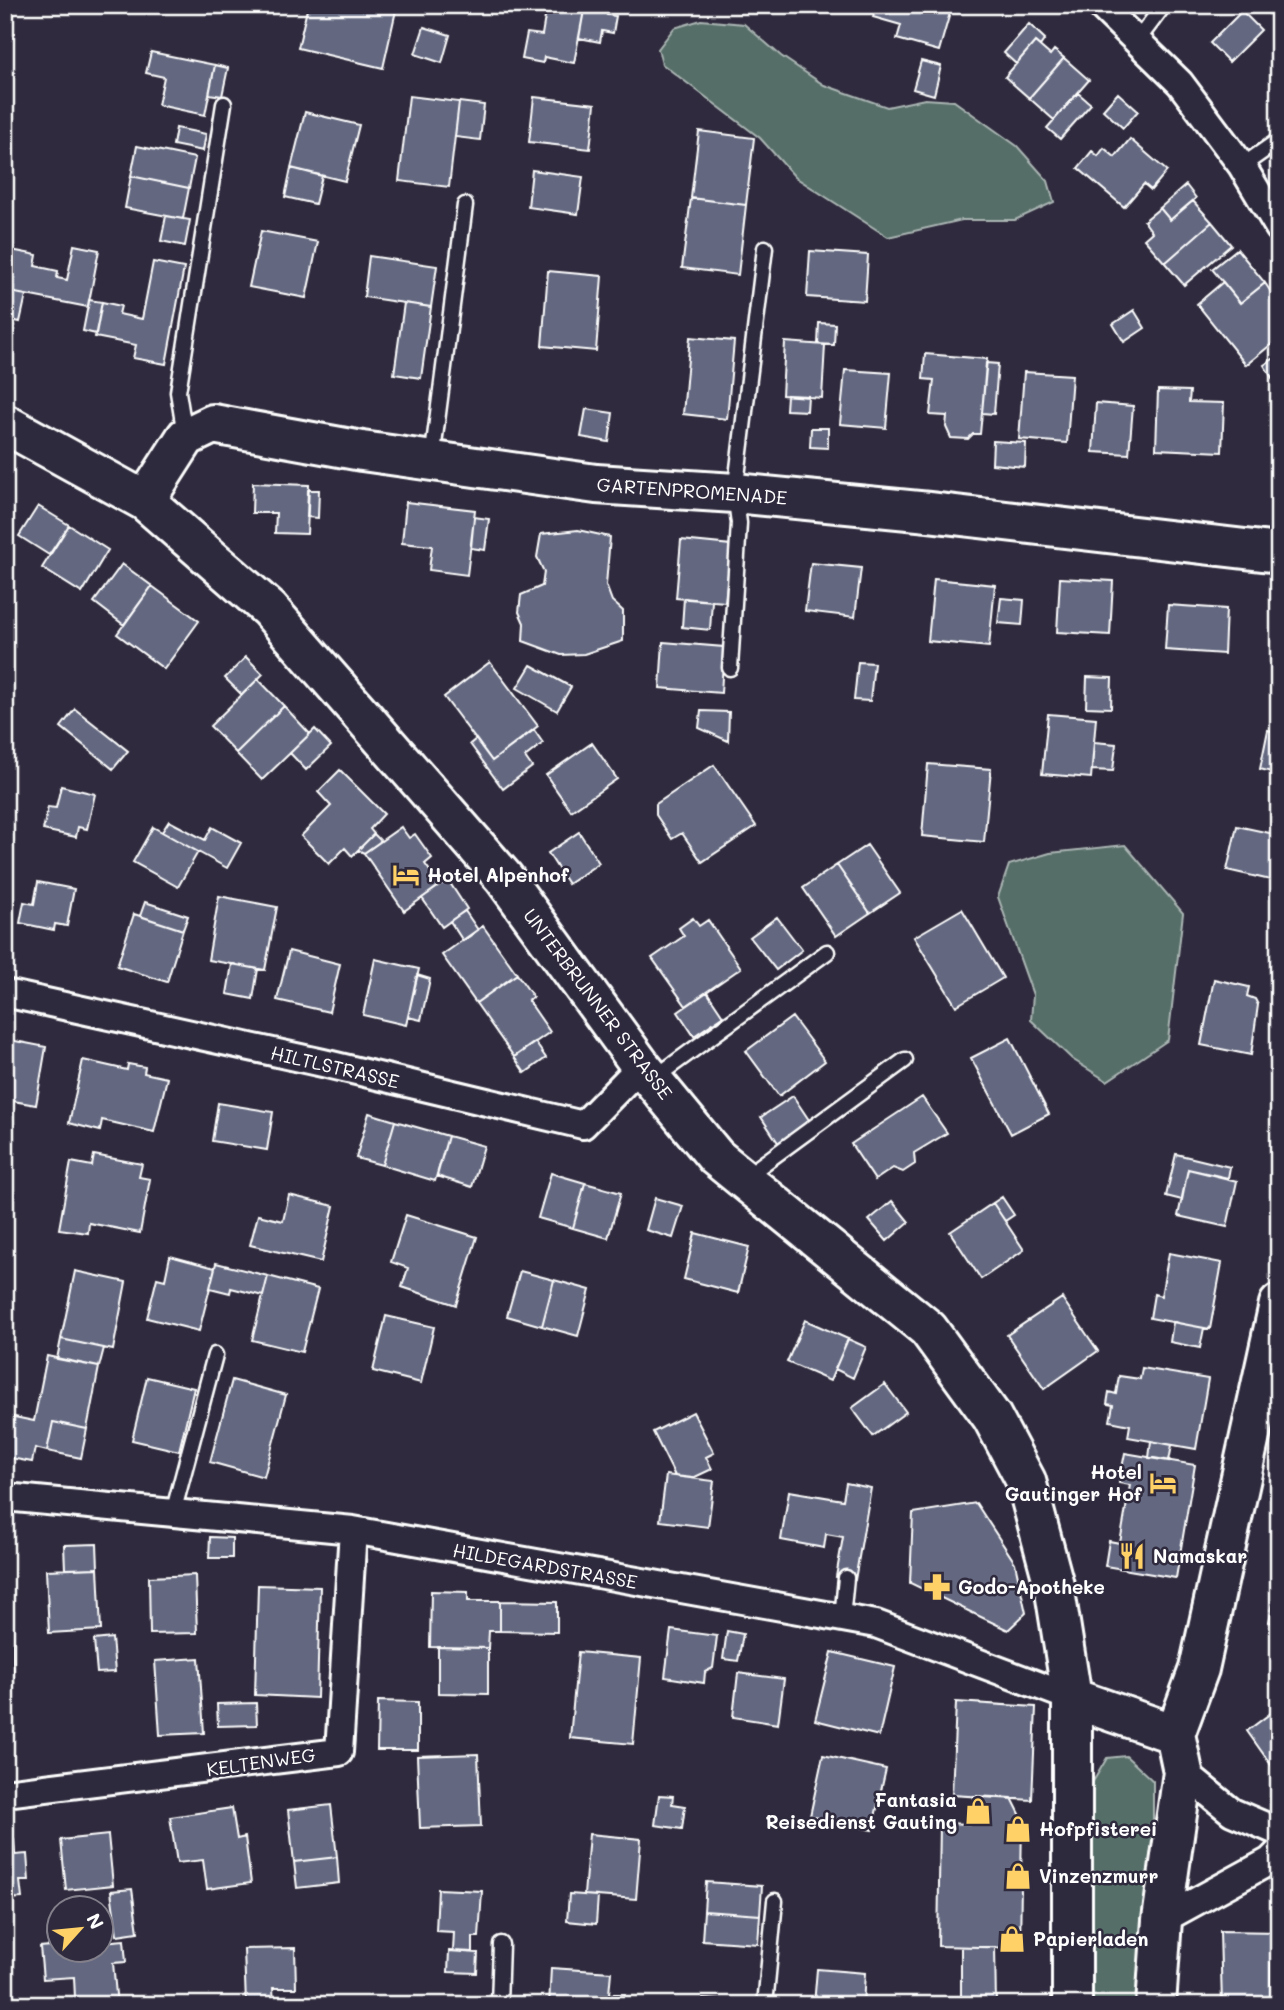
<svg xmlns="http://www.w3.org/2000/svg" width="1284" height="2010" font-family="Mali,sans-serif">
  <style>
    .green { fill: #576e68; stroke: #abb6b4; stroke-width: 2 }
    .building { fill: #636780; stroke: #fff; stroke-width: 2 }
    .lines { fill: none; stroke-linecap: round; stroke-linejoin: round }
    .lane-casing { stroke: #fff; stroke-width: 19 }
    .street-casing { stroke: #fff; stroke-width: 32 }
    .secondary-casing { stroke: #fff; stroke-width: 44 }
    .lane { stroke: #2f2a3d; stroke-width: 14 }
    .street { stroke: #2f2a3d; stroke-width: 26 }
    .secondary { stroke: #2f2a3d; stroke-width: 38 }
    .labels { text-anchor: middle; stroke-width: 5; stroke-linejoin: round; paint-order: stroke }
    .street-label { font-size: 19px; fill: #fff; stroke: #2f2a3d }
    .poi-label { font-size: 19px; font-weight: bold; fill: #fff; stroke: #2f2a3d; text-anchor: start }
  </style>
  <rect width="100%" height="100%" fill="#2f2a3d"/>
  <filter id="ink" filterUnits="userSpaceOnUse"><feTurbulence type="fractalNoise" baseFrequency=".0143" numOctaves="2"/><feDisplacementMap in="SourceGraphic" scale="14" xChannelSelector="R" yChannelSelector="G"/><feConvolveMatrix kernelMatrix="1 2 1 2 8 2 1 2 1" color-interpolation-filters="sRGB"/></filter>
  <g filter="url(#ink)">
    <path class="green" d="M701,20L744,24L781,56L824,85L887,107L925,99L954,101L1017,146L1048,181L1054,202L1015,220H962L888,237L795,177L760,138L662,64L658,49L674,28Z
      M1125,845L1183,913L1168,1040L1107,1081L1072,1059L1031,1020L1033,995L998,897L1009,865L1050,853Z
      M1126,1756L1153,1781V1839L1137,2005H1086L1091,1785L1107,1758Z"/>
    <path class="building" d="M308,5L397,6L383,68L298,48Z
      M547,5H585L574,63L544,57L543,63L522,59L527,33L542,35Z
      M585,5H609L607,15L616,16L613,33L602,31L600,42L579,38Z
      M876,5H923L950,13L939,51L897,39L901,25L873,17Z
      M1242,11L1261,30L1229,62L1210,43Z
      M5,17L12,19L5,51Z
      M1029,24L1045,39L1040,46L1035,42L1016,64L1004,53Z
      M424,27L450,35L442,63L415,54Z
      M1035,42L1050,55L1054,50L1064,58L1029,98L1005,77Z
      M151,52L215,65L205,115L158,105L164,77L146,73Z
      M1064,58L1089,80L1054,120L1029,98Z
      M921,61L941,66L934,95L913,89Z
      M215,65L228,68L222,96L209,94Z
      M1078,93L1091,104L1060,139L1047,128Z
      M1118,93L1138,111L1123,128L1103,110Z
      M409,96L459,102L449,187L399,181Z
      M534,97L595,104L590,149L529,142Z
      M459,102L484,105L480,140L455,137Z
      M305,112L359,125L345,181L291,168Z
      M176,128L206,134L203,151L173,145Z
      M699,131L754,138L746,205L691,198Z
      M1130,139L1167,171L1151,190L1144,184L1124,207L1078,168L1092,151L1098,156L1104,148L1115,157Z
      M137,146L195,158L189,188L131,176Z
      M291,168L322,176L315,204L285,197Z
      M532,170L583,177L578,214L528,207Z
      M131,176L189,188L183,219L125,208Z
      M1186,185L1196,198L1170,220L1160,208Z
      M691,198L746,205L738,275L682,268Z
      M1193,201L1212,222L1165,263L1144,239L1152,232L1144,221L1160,208L1170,220Z
      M166,216L190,220L185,246L161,241Z
      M1212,222L1231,245L1184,285L1165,263Z
      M261,231L318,242L306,298L249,287Z
      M74,245L99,250L88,307L5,291L11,250L37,255L35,266L58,271L57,278L67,280Z
      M1237,249L1265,283L1240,303L1212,269Z
      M810,251L868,255L865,301L807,297Z
      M369,256L437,266L431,307L364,297Z
      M153,262L184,268L166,364L133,358L136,345L95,337L102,302L121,306L119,314L142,319Z
      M548,271L602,276L596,351L542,346Z
      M1223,282L1240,303L1265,283L1279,304V338L1246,365L1197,304Z
      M5,291L26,295L20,322L5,319Z
      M89,300L102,302L96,334L83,331Z
      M404,303L431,307L421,378L394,374Z
      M1134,310L1145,328L1124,342L1113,324Z
      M819,323L835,324L834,345L818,344Z
      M690,337L734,341L727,419L683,414Z
      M785,342L825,345L822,398L782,395Z
      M925,354L987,359L980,434H973L968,439L951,438L946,427L947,416L930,415L934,380L923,379Z
      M1279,355V389L1264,365Z
      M986,363L998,364L994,414L982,413Z
      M845,370L891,373L886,428L840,424Z
      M1024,372L1072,375L1067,443L1019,439Z
      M1158,390L1190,391L1189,402L1224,403L1222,452L1156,449Z
      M787,395L808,396L807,411L786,410Z
      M1096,403L1133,406L1129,454L1093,452Z
      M586,409L613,413L609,442L581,437Z
      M811,428H828V448L810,447Z
      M993,441L1026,443L1025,467L992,464Z
      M253,483L309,485L307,534L275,533L276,513H252Z
      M308,490H319L318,518L307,517Z
      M406,502L475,510L467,575L429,570L432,546L402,543Z
      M38,506L69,525L49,555L19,536Z
      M474,517L489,519L485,550L471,548Z
      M69,525L108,550L82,593L42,568Z
      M578,530L610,537L606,585L612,601L623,611V641L584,654L561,655L523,641L524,623L519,612L521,595L542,586L544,572L537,557L541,534Z
      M681,540L731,545L725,602L676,598Z
      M811,563L861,568L855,617L805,611Z
      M122,564L152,586L124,625L94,602Z
      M1060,578L1113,581L1110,635L1057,632Z
      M934,579L995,585L989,647L928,641Z
      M152,586L199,621L164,669L117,634Z
      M684,598L712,601L710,630L682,627Z
      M1001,598L1024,600L1022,625L998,623Z
      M1168,605L1226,609L1224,654L1165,650Z
      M663,642L724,647L721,693L660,688Z
      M246,657L263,674L242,695L225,678Z
      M490,662L538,726L492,761L444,697Z
      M858,662L874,663L870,701L854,700Z
      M531,665L571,687L557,711L517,688Z
      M1087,677L1112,678L1111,708L1086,707Z
      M258,679L284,706L236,753L210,726Z
      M284,706L310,734L262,780L236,753Z
      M75,709L128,751L113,769L61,727Z
      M701,711L729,712L728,741L699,728Z
      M1048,714L1096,718L1091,778L1042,774Z
      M315,729L331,746L306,770L290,753Z
      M534,730L543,743L525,757L532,767L503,789L470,744L476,739L492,761Z
      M1268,730L1279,732V774L1260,769Z
      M1094,742L1116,744L1113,771L1092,770Z
      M592,743L617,779L571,811L546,775Z
      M928,764L991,769L984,842L922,836Z
      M714,765L756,826L702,862L682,833L672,839L656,815V804Z
      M340,770L384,814L370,829L374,834L352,856L345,848L329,864L301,836L331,806L318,792Z
      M61,786L95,794L87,829L78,827L76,837L43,830L48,807L56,808Z
      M169,821L205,840L212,827L241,843L227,868L162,832Z
      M1237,826L1279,835V882L1227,870Z
      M153,827L198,852L178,887L133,862Z
      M401,827L409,838L415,834L432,858L425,864L440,885L404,911L364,853Z
      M579,832L599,863L568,884L548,853Z
      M374,834L381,841L364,853L358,850Z
      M867,845L900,893L870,913L837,865Z
      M837,865L870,913L836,936L803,888Z
      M448,880L467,909L442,927L422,898Z
      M38,882L74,889L67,926L55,924L54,930L20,923L24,902L34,904Z
      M219,896L277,907L265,970L208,960Z
      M145,902L188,916L183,930L140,916Z
      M962,909L1003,978L956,1006L914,937Z
      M465,911L478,930L463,941L450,921Z
      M134,914L183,930L167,982L117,966Z
      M777,917L802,950L776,970L750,937Z
      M693,918L699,926L708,920L741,968L686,1006L652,958L684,936L679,928Z
      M483,926L517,974L476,1003L442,955Z
      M289,951L340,964L329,1012L277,1000Z
      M375,959L419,969L406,1025L363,1015Z
      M232,964L258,969L253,999L227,994Z
      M517,974L533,997L528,1000L550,1032L514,1057L476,1003Z
      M417,975L430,979L421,1020L408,1017Z
      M1214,979L1249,987L1247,996L1255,999L1258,1005L1251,1055L1201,1045Z
      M707,992L723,1016L694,1036L678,1012Z
      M792,1017L825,1061L779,1096L746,1051Z
      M1010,1038L1049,1114L1011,1134L971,1058Z
      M5,1039L46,1047L36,1105L13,1101L5,1144Z
      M535,1042L546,1058L525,1073L514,1057Z
      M83,1060L127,1070L128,1064L145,1067L144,1073L167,1078L154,1132L102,1120L100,1131L69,1123Z
      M793,1096L811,1123L779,1144L761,1117Z
      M922,1097L947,1133L914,1153L915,1164L903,1172L893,1168L875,1180L851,1144Z
      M218,1103L273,1112L267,1150L212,1141Z
      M369,1113L395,1121L382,1165L356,1158Z
      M395,1121L448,1136L435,1181L382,1165Z
      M448,1136L484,1146L472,1187L437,1176Z
      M1176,1154L1230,1167L1228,1178L1188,1169L1182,1200L1166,1196Z
      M94,1155L142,1164L139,1177L150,1179L140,1233L89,1223L88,1233L59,1229L71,1162L92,1166Z
      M1188,1169L1237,1181L1227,1227L1178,1216Z
      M551,1173L585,1183L573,1228L538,1218Z
      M585,1183L621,1193L608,1238L573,1228Z
      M289,1195L334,1206L321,1262L250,1245L258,1215L283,1221Z
      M1002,1197L1014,1215L1005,1221L993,1203Z
      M655,1198L683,1206L673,1238L646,1230Z
      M892,1201L909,1222L887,1241L869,1220Z
      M993,1203L1024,1250L981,1279L950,1232Z
      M406,1215L477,1237L456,1305L402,1287L408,1268L391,1262Z
      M695,1233L749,1247L738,1293L684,1279Z
      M1169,1253L1222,1263L1210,1329L1150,1318L1154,1294L1161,1296Z
      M170,1256L215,1268L199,1331L147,1318L157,1278L165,1280Z
      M216,1263L268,1276L263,1296L231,1288L230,1293L210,1288Z
      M75,1271L126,1282L113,1350L61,1339Z
      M520,1271L554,1280L542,1326L507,1316Z
      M268,1276L318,1289L302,1352L252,1340Z
      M554,1280L590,1290L578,1336L542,1326Z
      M1062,1298L1098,1351L1044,1389L1007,1335Z
      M386,1316L434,1327L421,1383L373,1371Z
      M805,1320L848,1339L830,1381L787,1362Z
      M1173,1322L1204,1328L1200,1348L1170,1342Z
      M61,1339L104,1348L99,1367L57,1359Z
      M848,1339L866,1347L853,1378L835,1369Z
      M47,1356L99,1367L87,1429L53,1422L47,1451L35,1448L32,1462L5,1457V1415L34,1421Z
      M1142,1368L1208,1379L1196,1449L1128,1437L1130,1425L1110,1421L1113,1405L1107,1404L1109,1392L1116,1394L1119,1376L1140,1379Z
      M147,1377L194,1388L179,1451L132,1440Z
      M232,1380L286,1395L264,1477L210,1462Z
      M885,1384L906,1412L873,1436L852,1408Z
      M693,1412L714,1453L706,1457L712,1469L693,1478L675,1476L653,1432Z
      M53,1422L87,1429L81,1458L47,1451Z
      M1151,1441L1172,1445L1169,1461L1149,1458Z
      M1125,1453L1195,1465L1176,1578L1105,1566L1109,1541L1120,1543L1130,1485L1119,1483Z
      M666,1475L714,1481L708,1527L660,1521Z
      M846,1483L871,1488L855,1580L836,1577L843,1537L826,1534L824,1548L781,1540L789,1491L843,1500Z
      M976,1503L1015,1563L1026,1613L1008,1630L910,1583L913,1513Z
      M210,1537L232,1538V1558H209Z
      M97,1544L98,1568L65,1569L64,1545Z
      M98,1568L101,1630L49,1633L46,1570Z
      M195,1575L197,1633L150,1634L149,1577Z
      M258,1585L320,1587L317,1698L255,1695Z
      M431,1591L468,1592V1601H500V1631H489L488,1648L430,1647Z
      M1275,1592H1279V1624L1269,1622Z
      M500,1601L557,1602V1632L500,1631Z
      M12,1625L14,1706H5V1626Z
      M671,1630L717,1636L713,1668L705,1672L704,1683L665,1677Z
      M727,1631L743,1634L738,1661L723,1659Z
      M112,1638L115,1672L97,1673L94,1640Z
      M438,1647L488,1648V1694L438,1693Z
      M578,1652L641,1658L633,1744L570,1738Z
      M832,1652L895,1667L879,1736L815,1720Z
      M199,1658L204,1733L160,1735L155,1661Z
      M738,1673L784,1679L778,1724L733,1717Z
      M378,1701L418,1702V1750H377Z
      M956,1702L1036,1707L1032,1800L952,1795Z
      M256,1703L257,1725L218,1726L217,1704Z
      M1275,1710L1279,1715V1776L1247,1731Z
      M5,1727L8,1759H5Z
      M478,1754L481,1826L420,1828L417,1756Z
      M823,1755L886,1769L872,1830L810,1816Z
      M659,1795L673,1796L672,1804L685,1806L682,1829L655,1825Z
      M974,1796L1012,1798L1022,1818L1020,1948L938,1946L940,1823L973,1824Z
      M331,1805L337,1857L294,1862L288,1810Z
      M232,1808L237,1839L245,1837L251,1883L207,1889L203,1860L177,1863L170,1817Z
      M589,1834L641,1839L636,1899L584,1895Z
      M108,1835L113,1885L66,1890L61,1840Z
      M5,1840H14L15,1855L27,1854L29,1881H20L22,1898L5,1899Z
      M337,1857L339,1883L297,1888L294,1862Z
      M706,1882L762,1886L760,1915L704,1911Z
      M132,1889L138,1932L117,1935L111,1891Z
      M438,1889L482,1891L479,1937H473V1952L453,1951L454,1932L436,1931Z
      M569,1894L598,1896L596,1924L567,1921Z
      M704,1911L760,1915L758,1944L702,1940Z
      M1220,1931L1279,1932V1963H1271V2005H1222Z
      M124,1940L126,1962L113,1963L117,2005H69V1998H75L74,1977L43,1979L40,1947L60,1945V1951H102V1942Z
      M961,1947H995L996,2005H961Z
      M295,1948L296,1988H273L274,2005H246L244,1949Z
      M449,1951L478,1953L477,1973L448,1972Z
      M551,1968L611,1972L609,1994H625L624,2005H549Z
      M817,1969L865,1973L863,2005H814Z
      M703,1999L736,2001V2005H703Z
      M434,2000L469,2001V2005H434Z
      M305,2002H343L344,2005H305Z"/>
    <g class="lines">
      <defs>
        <path id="lane" d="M1137,41L1164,5
          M1242,166L1279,140
          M185,435L178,392L224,104
          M432,460L465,205
          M730,668L739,523L735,493L765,248
          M653,1079L827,952
          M744,1178L905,1060
          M173,1513L215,1355
          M842,1618L846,1578
          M499,2005L501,1944
          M765,2005L775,1901"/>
        <path id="street" d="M1100,5L1180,83L1242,166L1279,228
          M5,993L323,1063L583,1125L641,1066
          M5,1497L353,1530L876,1624L1072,1698
          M1183,1772L1232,1812L1279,1832
          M5,1793L339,1752L353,1530
          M1162,1920L1270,1861L1279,1852"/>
        <path id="secondary" d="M5,424L145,501L269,609L504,878L641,1066L716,1157L928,1329L992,1417L1026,1481L1054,1585L1072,1698V2005
          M145,501L186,437L213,424L362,451L596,484L735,493L929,512L1279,553
          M1072,1698L1175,1734
          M1175,1734L1199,1669L1279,1304
          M1156,2005L1162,1920L1183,1772L1175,1734"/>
      </defs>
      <use href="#lane" class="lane-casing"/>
      <use href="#street" class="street-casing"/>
      <use href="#secondary" class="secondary-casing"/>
      <use href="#lane" class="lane"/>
      <use href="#street" class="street"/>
      <use href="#secondary" class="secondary"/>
    </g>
  </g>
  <defs>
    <symbol id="hotel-bare" viewBox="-9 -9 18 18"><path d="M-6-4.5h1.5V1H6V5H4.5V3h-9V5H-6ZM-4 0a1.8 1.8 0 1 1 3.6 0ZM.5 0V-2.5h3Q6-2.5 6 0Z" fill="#ffd166" stroke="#2f2a3d" stroke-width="2.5" paint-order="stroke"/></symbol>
    <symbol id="restaurant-bare" viewBox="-9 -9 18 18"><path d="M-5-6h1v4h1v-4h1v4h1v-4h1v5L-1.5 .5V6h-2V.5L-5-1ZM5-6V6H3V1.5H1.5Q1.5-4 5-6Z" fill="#ffd166" stroke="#2f2a3d" stroke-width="2.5" paint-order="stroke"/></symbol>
    <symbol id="pharmacy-bare" viewBox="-9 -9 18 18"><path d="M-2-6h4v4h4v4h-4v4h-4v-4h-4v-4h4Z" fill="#ffd166" stroke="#2f2a3d" stroke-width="2.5" paint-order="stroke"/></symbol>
    <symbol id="shop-bare" viewBox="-9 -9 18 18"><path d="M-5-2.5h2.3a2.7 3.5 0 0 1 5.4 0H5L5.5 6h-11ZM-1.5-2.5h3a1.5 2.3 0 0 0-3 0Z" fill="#ffd166" stroke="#2f2a3d" stroke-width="2.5" paint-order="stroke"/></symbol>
  </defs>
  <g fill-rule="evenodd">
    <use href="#hotel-bare" x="387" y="856" width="38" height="38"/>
    <use href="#hotel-bare" x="1144" y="1464" width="38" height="38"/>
    <use href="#restaurant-bare" x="1113" y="1537" width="38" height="38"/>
    <use href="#pharmacy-bare" x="918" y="1568" width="38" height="38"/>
    <use href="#shop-bare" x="959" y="1792" width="38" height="38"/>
    <use href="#shop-bare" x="999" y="1810" width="38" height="38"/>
    <use href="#shop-bare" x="999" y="1857" width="38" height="38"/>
    <use href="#shop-bare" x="993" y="1920" width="38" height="38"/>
  </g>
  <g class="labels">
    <g class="street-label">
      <text transform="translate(692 491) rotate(4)" y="7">GARTENPROMENADE</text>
      <text transform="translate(598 1004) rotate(53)" y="7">UNTERBRUNNER STRASSE</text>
      <text transform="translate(335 1067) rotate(13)" y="7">HILTLSTRASSE</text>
      <text transform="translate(545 1566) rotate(10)" y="7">HILDEGARDSTRASSE</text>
      <text transform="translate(261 1762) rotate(-8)" y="7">KELTENWEG</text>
    </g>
    <g class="poi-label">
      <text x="427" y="882">Hotel Alpenhof</text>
      <text x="1142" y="1479" text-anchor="end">Hotel<tspan x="1142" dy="22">Gautinger Hof</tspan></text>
      <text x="1153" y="1563">Namaskar</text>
      <text x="958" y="1594">Godo-Apotheke</text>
      <text x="957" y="1807" text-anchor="end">Fantasia<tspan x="957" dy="22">Reisedienst Gauting</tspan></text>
      <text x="1039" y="1836">Hofpfisterei</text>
      <text x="1039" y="1883">Vinzenzmurr</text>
      <text x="1033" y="1946">Papierladen</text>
    </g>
  </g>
  <rect width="1284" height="2010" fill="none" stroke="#2f2a3d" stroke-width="28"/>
  <rect x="14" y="14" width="1256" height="1982" fill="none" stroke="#fff" stroke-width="2.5" filter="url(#ink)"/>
  <g transform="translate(80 1929) rotate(63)"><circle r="33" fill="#2f2a3d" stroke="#827f8b" stroke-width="2"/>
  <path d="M0-5L12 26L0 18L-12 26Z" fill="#ffd166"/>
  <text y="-10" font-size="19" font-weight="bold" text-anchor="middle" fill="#ffffff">N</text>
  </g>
</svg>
